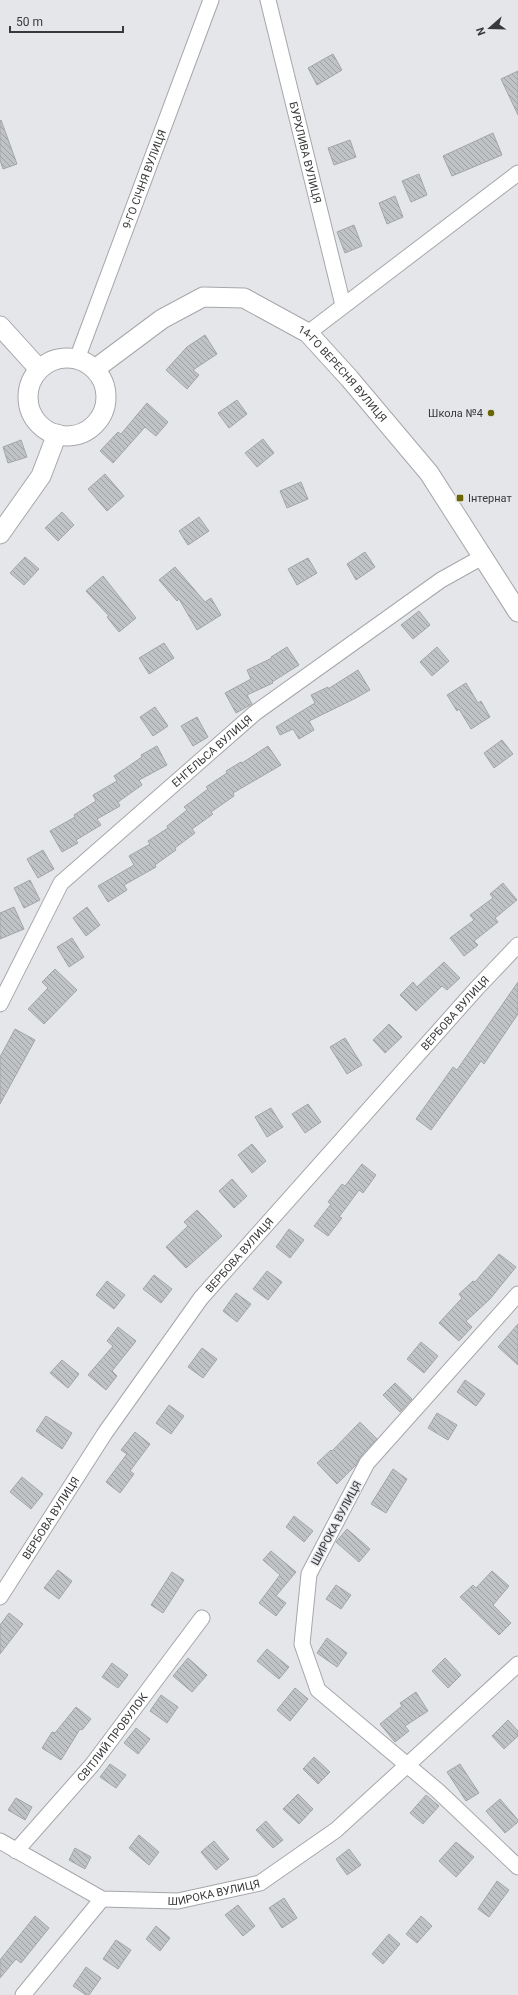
<svg xmlns="http://www.w3.org/2000/svg" width="518" height="1995" font-family="Roboto,sans-serif">
  <style>
    .building { fill: url(#building-back-hatch); stroke: #a3a6a9 }
    .lines { fill: none; stroke-linecap: round; stroke-linejoin: round }
    .minor-casing { stroke: #a6a7aa; stroke-width: 17 }
    .tertiary-casing { stroke: #a6a7aa; stroke-width: 21 }
    .minor { stroke: #fff; stroke-width: 15 }
    .tertiary { stroke: #fff; stroke-width: 19 }
    .poi-dot { fill: #6a6700; stroke: #e5e6ea; stroke-width: 1.5 }
    .labels { text-anchor: middle; stroke-width: 3; stroke-linejoin: round; paint-order: stroke }
    .street-label { font-size: 11px; fill: #39393b; stroke: #e5e6ea }
    .poi-label { font-size: 11px; fill: #39393b; stroke: #e5e6ea; text-anchor: end }
  </style>
  <defs>
    <pattern id="building-back-hatch" width="6" height="6" patternUnits="userSpaceOnUse"><rect width="6" height="6" fill="#c0c3c5"/><path d="M-1 5l2 2M0 0l6 6M5-1l2 2" fill="none" stroke="#9d9fa1"/></pattern>
  </defs>
  <rect width="100%" height="100%" fill="#e5e6ea"/>
  <path class="building" d="M333,54L342,70L317,85L308,68Z
    M518,71V115L501,79Z
    M1,120L17,164L3,169L0,160V121Z
    M493,133L502,155L452,176L443,156Z
    M350,140L356,157L334,165L328,148Z
    M419,174L427,195L411,202L402,181Z
    M395,196L403,217L387,224L379,203Z
    M354,225L362,246L345,253L337,232Z
    M205,335L217,354L193,370L199,375L187,389L166,370L187,347Z
    M237,400L247,414L229,428L218,413Z
    M147,403L168,422L156,436L145,427L113,463L100,451L118,432L121,434Z
    M263,439L274,453L257,467L245,453Z
    M21,440L27,457L8,463L3,447Z
    M105,474L124,496L107,511L88,489Z
    M301,482L308,499L287,508L280,491Z
    M62,512L74,525L58,541L45,528Z
    M199,517L209,531L188,545L179,531Z
    M365,552L375,567L356,580L347,564Z
    M25,557L39,569L24,585L10,573Z
    M308,558L317,573L297,585L288,569Z
    M175,567L205,602L211,598L221,615L197,630L179,599L177,601L159,580Z
    M103,576L136,618L119,632L107,617L109,616L86,591Z
    M419,611L430,625L413,639L401,625Z
    M164,643L174,658L149,674L139,658Z
    M287,647L299,665L272,682L273,683L247,695L252,704L236,713L225,693L251,679L247,670L272,658L271,657Z
    M437,647L449,661L432,676L420,662Z
    M358,670L370,690L354,699L309,721L314,730L299,739L293,729L280,735L276,727L315,703L311,695L328,687V689Z
    M466,683L478,703L481,701L490,717L471,729L459,709L457,711L447,695Z
    M155,707L168,726L153,736L140,717Z
    M197,717L208,737L193,746L181,726Z
    M502,740L513,754L494,768L484,753Z
    M157,746L167,765L139,780L142,785L118,802L120,806L97,819L101,825L76,840L78,843L62,852L50,831L75,817L74,815L96,801L93,795L117,781L114,776L142,757L141,755Z
    M268,746L281,765L233,793L234,796L211,812L213,814L192,829L195,833L175,848L176,850L155,865L156,867L124,885L127,890L108,902L98,886L134,865L129,856L150,844L148,841L168,828L167,826L187,810L184,807L208,789L206,787L227,773L226,771L241,762L242,763Z
    M43,850L54,869L38,878L27,859Z
    M30,880L40,900L24,908L14,888Z
    M503,883L517,900L495,918L498,922L474,941L478,945L464,956L450,938L474,920L470,915L493,898L490,894Z
    M14,907L24,929L0,939V913Z
    M87,907L100,925L86,936L73,918Z
    M72,938L84,957L69,967L57,947Z
    M444,962L460,978L447,990L442,986L416,1011L400,995L413,982L417,987Z
    M55,969L77,990L44,1024L28,1009L48,988L42,982Z
    M518,982V1014L484,1064L481,1061L431,1130L416,1119L453,1067L457,1070Z
    M389,1024L402,1037L385,1053L373,1040Z
    M15,1029L35,1040L0,1104V1057Z
    M345,1038L362,1065L347,1074L330,1047Z
    M308,1104L321,1122L305,1133L292,1114Z
    M271,1108L283,1127L267,1137L255,1117Z
    M252,1144L266,1161L252,1173L238,1155Z
    M362,1164L376,1175L363,1193L359,1190L339,1217L342,1218L328,1236L314,1226L331,1204L328,1202L342,1184L345,1186Z
    M232,1179L247,1196L234,1208L219,1191Z
    M197,1210L222,1236L186,1268L166,1247L188,1226L184,1222Z
    M289,1229L304,1240L290,1258L276,1247Z
    M499,1254L516,1267L490,1299L466,1321L472,1327L459,1341L439,1323L462,1298L459,1294L473,1281L475,1282Z
    M267,1271L282,1282L268,1300L253,1289Z
    M154,1275L172,1289L161,1303L143,1289Z
    M107,1281L125,1295L114,1309L96,1295Z
    M236,1293L251,1304L237,1322L223,1311Z
    M518,1324V1365L498,1347Z
    M118,1327L136,1341L112,1371L117,1376L106,1390L88,1375L113,1346L107,1341Z
    M421,1342L438,1356L424,1373L407,1359Z
    M202,1348L217,1359L203,1378L188,1367Z
    M62,1360L79,1374L68,1388L50,1373Z
    M465,1380L485,1394L476,1406L457,1392Z
    M395,1383L412,1399L400,1412L383,1395Z
    M169,1405L184,1416L171,1434L156,1423Z
    M437,1413L457,1425L448,1440L428,1428Z
    M46,1416L72,1433L62,1449L36,1431Z
    M360,1422L377,1439L360,1457L356,1465L337,1484L317,1463L331,1450L332,1451Z
    M135,1432L150,1444L130,1471L134,1474L120,1493L106,1482L127,1454L121,1450Z
    M393,1469L407,1479L386,1513L371,1504Z
    M22,1477L43,1494L31,1509L10,1492Z
    M294,1516L313,1531L304,1542L286,1527Z
    M347,1529L370,1549L359,1562L336,1542Z
    M271,1551L296,1572L276,1596L286,1603L276,1616L259,1603L280,1575L263,1560Z
    M58,1570L72,1581L59,1599L44,1588Z
    M492,1571L509,1586L493,1605L511,1623L499,1635L460,1597L473,1585L476,1588Z
    M172,1572L184,1580L163,1613L151,1605Z
    M336,1585L351,1595L341,1609L326,1599Z
    M9,1613L23,1624L0,1654V1625Z
    M327,1638L347,1653L337,1667L317,1653Z
    M267,1649L289,1667L279,1679L257,1661Z
    M188,1658L207,1675L192,1692L173,1676Z
    M445,1658L461,1675L448,1688L432,1671Z
    M112,1663L128,1675L118,1688L102,1677Z
    M295,1688L308,1699L290,1721L277,1710Z
    M416,1692L428,1711L405,1726L409,1731L395,1742L380,1724L402,1706L400,1703Z
    M161,1695L178,1707L167,1723L150,1711Z
    M76,1707L91,1719L82,1730L80,1729L61,1760L42,1748L52,1732L55,1733Z
    M508,1720L518,1731V1736L504,1749L492,1736Z
    M136,1728L150,1739L138,1754L124,1743Z
    M314,1757L330,1772L318,1784L303,1769Z
    M110,1764L126,1775L116,1788L100,1777Z
    M460,1764L479,1793L466,1801L447,1772Z
    M298,1794L313,1809L299,1824L283,1809Z
    M426,1795L439,1806L423,1824L410,1813Z
    M16,1798L32,1807L25,1820L8,1810Z
    M500,1799L518,1820V1822L505,1833L486,1811Z
    M266,1821L283,1840L273,1848L256,1830Z
    M139,1835L159,1852L149,1865L129,1848Z
    M214,1841L229,1859L216,1870L201,1852Z
    M456,1842L474,1857L456,1877L439,1861Z
    M75,1848L91,1857L85,1869L69,1860Z
    M349,1849L361,1865L347,1875L336,1859Z
    M497,1881L509,1890L489,1917L478,1909Z
    M284,1898L297,1918L282,1928L269,1908Z
    M238,1905L255,1926L243,1936L225,1915Z
    M35,1916L49,1928L21,1963L16,1959L0,1978V1960Z
    M421,1916L432,1926L417,1943L406,1934Z
    M156,1926L170,1938L160,1951L146,1939Z
    M389,1934L400,1944L383,1964L372,1954Z
    M116,1940L131,1950L118,1969L103,1959Z
    M86,1967L101,1978L89,1995H86L73,1986Z"/>
  <g class="lines">
    <defs>
      <g id="minor">
        <path id="s1" d="M268,0L343,305"/>
        <path d="M308,333L518,173"/>
        <path id="s2" d="M77,359L211,0"/>
        <path id="s3" d="M0,1004L61,883L255,713L441,580L484,556"/>
        <path d="M518,1294L367,1463L309,1574L302,1644L318,1690L438,1791L518,1867"/>
        <path id="s4" d="M0,1597L105,1433L201,1298L477,988L518,945"/>
        <path id="s5" d="M0,1841L102,1899L178,1901L260,1883L336,1830L518,1664"/>
        <path id="s6" d="M16,1851L92,1765L202,1618"/>
        <path d="M23,1995L102,1899"/>
      </g>
      <g id="tertiary">
        <path d="M0,326L39,369"/>
        <circle cx="67" cy="397" r="39"/>
        <path id="s7" d="M95,369L162,319L203,297L244,298L308,333L349,378L429,473L518,612"/>
        <path d="M0,534L41,476L57,434"/>
      </g>
    </defs>
    <use href="#minor" class="minor-casing"/>
    <use href="#tertiary" class="tertiary-casing"/>
    <use href="#minor" class="minor"/>
    <use href="#tertiary" class="tertiary"/>
  </g>
  <g class="poi-dot">
    <circle cx="491" cy="413" r="4"/>
    <rect x="456" y="494" width="8" height="8" rx="2"/>
  </g>
  <g class="labels">
    <g class="street-label">
      <text dy="4" stroke="none"><textPath href="#s1" startOffset="157">БУРХЛИВА ВУЛИЦЯ</textPath></text>
      <text dy="4" stroke="none"><textPath href="#s2" startOffset="192">9-ГО СІЧНЯ ВУЛИЦЯ</textPath></text>
      <text dy="4" stroke="none"><textPath href="#s7" startOffset="297">14-ГО ВЕРЕСНЯ ВУЛИЦЯ</textPath></text>
      <text dy="4" stroke="none"><textPath href="#s3" startOffset="336">ЕНГЕЛЬСА ВУЛИЦЯ</textPath></text>
      <text dy="4" stroke="none"><textPath href="#s4" startOffset="742">ВЕРБОВА ВУЛИЦЯ</textPath></text>
      <text dy="4" stroke="none"><textPath href="#s4" startOffset="418">ВЕРБОВА ВУЛИЦЯ</textPath></text>
      <text dy="4" stroke="none"><textPath href="#s4" startOffset="94">ВЕРБОВА ВУЛИЦЯ</textPath></text>
      <text transform="translate(336 1523) rotate(-62)" y="4">ШИРОКА ВУЛИЦЯ</text>
      <text dy="4" stroke="none"><textPath href="#s6" startOffset="149">СВІТЛИЙ ПРОВУЛОК</textPath></text>
      <text dy="4" stroke="none"><textPath href="#s5" startOffset="230">ШИРОКА ВУЛИЦЯ</textPath></text>
    </g>
    <g class="poi-label">
      <text x="483" y="417">Школа №4</text>
      <text x="468" y="502" text-anchor="start">Інтернат</text>
    </g>
  </g>
  <g transform="translate(490 28) rotate(250)" stroke="#e5e6ea" stroke-width="3" paint-order="stroke">
  <path d="M0-3L7 15L0 10L-7 15Z" fill="#39393b"/>
  <text y="-6" font-size="11" font-weight="bold" text-anchor="middle" fill="#39393b">N</text>
  </g>
  <path d="M10 26v6h113v-6" fill="none" stroke="#39393b" stroke-width="2"/>
  <text x="16" y="26" font-size="12" fill="#39393b" stroke="#e5e6ea" stroke-width="3" paint-order="stroke">50 m</text>
</svg>
